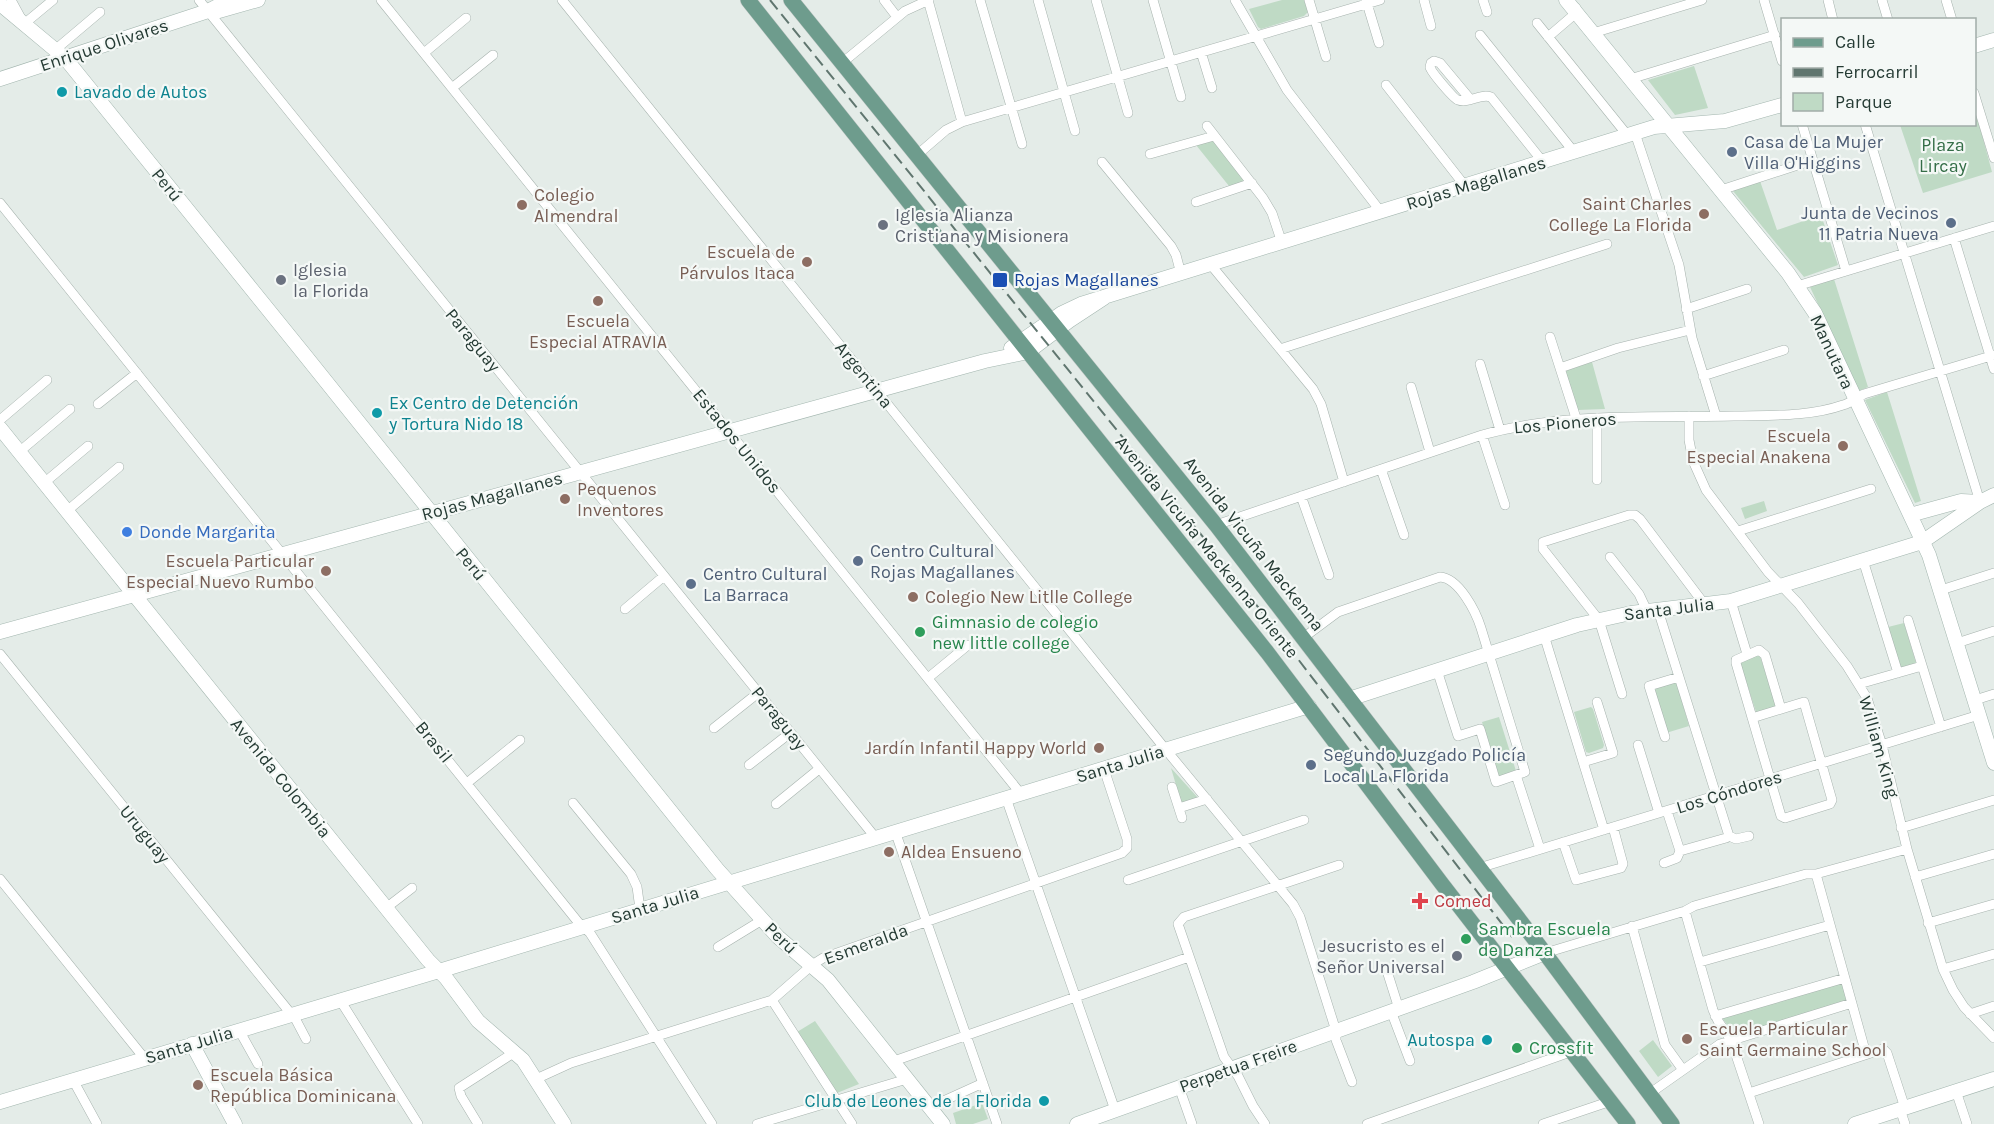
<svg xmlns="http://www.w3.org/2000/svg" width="1994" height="1124" font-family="Karla,sans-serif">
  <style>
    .green { fill: #bfdac5 }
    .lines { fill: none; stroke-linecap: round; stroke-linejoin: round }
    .street-casing { stroke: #a7b3ae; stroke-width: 10 }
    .secondary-casing { stroke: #a3b6af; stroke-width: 15 }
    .primary-casing { stroke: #c2c8c6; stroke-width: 16 }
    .street { stroke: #fff; stroke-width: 9 }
    .secondary { stroke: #fff; stroke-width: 14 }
    .primary { stroke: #6e9c8d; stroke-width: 15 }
    .rail { stroke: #60766f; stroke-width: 2; stroke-dasharray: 12 6; stroke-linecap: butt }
    .culture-dot { fill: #0f9aa8; stroke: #f4f8f6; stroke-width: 2 }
    .service-dot { fill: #5c6f8a; stroke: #f4f8f6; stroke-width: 2 }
    .education-dot { fill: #8d6e63; stroke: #f4f8f6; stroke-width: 2 }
    .worship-dot { fill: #6b7280; stroke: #f4f8f6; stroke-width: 2 }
    .transit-dot { fill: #1a4fb4; stroke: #f4f8f6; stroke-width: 2 }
    .shop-dot { fill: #3f7fe0; stroke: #f4f8f6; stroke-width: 2 }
    .leisure-dot { fill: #2e9e5b; stroke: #f4f8f6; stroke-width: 2 }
    .health-dot { fill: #e0444e; stroke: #f4f8f6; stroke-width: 2 }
    .labels { text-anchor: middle; stroke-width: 4.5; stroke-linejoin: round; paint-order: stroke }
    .street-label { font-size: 18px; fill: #253b34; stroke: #f4f8f6 }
    .culture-label { font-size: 18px; fill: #0d838f; stroke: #f4f8f6; text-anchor: start }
    .service-label { font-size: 18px; fill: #4e5e75; stroke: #f4f8f6; text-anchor: start }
    .park-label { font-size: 18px; fill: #346d47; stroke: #f4f8f6 }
    .education-label { font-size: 18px; fill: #785e54; stroke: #f4f8f6; text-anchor: start }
    .worship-label { font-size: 18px; fill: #5b616d; stroke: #f4f8f6; text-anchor: start }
    .transit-label { font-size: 18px; fill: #164399; stroke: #f4f8f6; text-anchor: start }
    .shop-label { font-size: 18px; fill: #366cbe; stroke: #f4f8f6; text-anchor: start }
    .leisure-label { font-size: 18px; fill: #27864d; stroke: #f4f8f6; text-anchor: start }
    .health-label { font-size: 18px; fill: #be3a42; stroke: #f4f8f6; text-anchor: start }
  </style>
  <rect width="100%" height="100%" fill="#e4ece8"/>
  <path class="green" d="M1282,0H1304L1308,12L1304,16L1261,29L1258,27L1249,9Z
    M1694,66L1708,108L1675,115L1648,80Z
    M1975,109L1992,172L1923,193L1900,125L1974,124Z
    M1212,139L1245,181L1229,186L1196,145Z
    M1760,181L1777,230L1821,215L1838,265L1804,277L1733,191Z
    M1834,279L1868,387L1859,391L1810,287Z
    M1592,362L1605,409L1578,410L1565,371Z
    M1887,392L1921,501L1915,503L1865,400Z
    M1764,501L1767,511L1745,519L1741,508Z
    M1904,623L1916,663L1899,668L1888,627Z
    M1759,653L1777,709L1757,715L1739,659Z
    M1676,680L1689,726L1666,733L1652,687Z
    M1591,707L1593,709L1604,745L1603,748L1589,753L1586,752L1574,712Z
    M1499,717L1516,771L1499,776L1482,722Z
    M1171,768L1199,799L1184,804L1181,802Z
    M1843,982L1848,1001L1735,1035L1722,1018Z
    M815,1021L859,1084L837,1093L797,1032Z
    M1653,1040L1672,1066L1658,1077L1639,1051Z
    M982,1103L988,1119L973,1124H956L953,1113Z"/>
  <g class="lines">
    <defs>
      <path id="street" d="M11,0L24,24L53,0
        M199,0L875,837
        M381,0L1021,794
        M562,0L1162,745L1293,904L1300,917L1336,1031V1040L1352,1082
        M884,0L897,17
        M928,0L962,122
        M980,0L1022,144
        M1038,0L1075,131
        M1096,0L1128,113
        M1153,0L1181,97
        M1235,0L1287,90L1381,212
        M1309,0L1326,57
        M1366,0L1379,43
        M1424,0L1431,26
        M1483,0L1487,12
        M1764,0L1782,61
        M1828,0L1833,20
        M1882,0L1888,20
        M1946,0L1952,20
        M1537,23L1628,136
        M1593,33L1702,0
        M1480,35L1574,152
        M1548,37L1576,13V8
        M55,50L100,12
        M1201,52L1212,88
        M424,53L466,18
        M842,63L905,11L929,0
        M1630,79L1775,35
        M1386,85L1465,186
        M452,88L493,55
        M1974,93L1994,158
        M1470,99L1440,63L1434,61L1431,63C1431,64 1430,66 1430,67C1431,72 1454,99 1458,100C1469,104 1480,93 1491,97L1543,162
        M1802,124L1846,271
        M1865,124L1980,502
        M1207,126L1263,198L1272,213L1282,243
        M1635,133L1679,265L1692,338L1716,416
        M1150,154L1214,136
        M917,155L946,130L962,122L1380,0
        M1102,162L1171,246L1176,255L1181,274
        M1721,190L1813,160
        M1196,202L1252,183
        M0,203L578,922L590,933L712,1124
        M1954,238L1994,369
        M1211,265L1313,389L1321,404L1344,482
        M1797,286L1994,226
        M1686,309L1747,289
        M1550,337L1576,418
        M1280,349L1607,244
        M1480,364L1500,430
        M1560,368L1618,348L1690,330
        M1703,376L1784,350
        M1411,387L1430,452
        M98,404L137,373
        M1689,416V440L1693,461L1706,490L1768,572L1798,603L1847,666L1867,698L1882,745L1907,849L1943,969L1953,990L1964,1007L1994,1038
        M0,420L47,380
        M1482,435L1505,505
        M19,452L70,409
        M1381,469L1404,535
        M1597,480V418
        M44,483L88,446
        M1301,496L1329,575
        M67,511L119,467
        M1216,525L1482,435C1564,412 1650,418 1734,416C1770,415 1809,417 1843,405C1851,403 1857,397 1864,394L1994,355
        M1738,531L1871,489
        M1610,557L1639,594L1647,611
        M1863,560L1898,673
        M1941,590L1994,573
        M1731,601L1747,654
        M625,609L664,576
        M1658,610L1729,836
        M1908,620L1941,727
        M1544,635L1604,830
        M1303,638L1338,612L1440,577C1459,578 1476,612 1481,628L1525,772L1516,775L1540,849
        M1957,643L1994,631
        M0,654L296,1020L306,1039
        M1437,670L1458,736L1480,729L1496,782L1516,775
        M928,678L968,645
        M1859,684L1922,666
        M1622,694L1599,620L1543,549V542L1629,515H1635L1640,519L1705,605
        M1975,700L1994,694
        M1752,718L1804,702L1832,800L1830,804L1785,818L1781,816L1736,663V660L1759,650L1765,655L1781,709
        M714,728L758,693
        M1665,737L1649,686L1679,677
        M1638,745L1659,813
        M1583,762L1613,753L1597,702
        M749,765L790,733
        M467,783L520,740
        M1172,787L1182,818
        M1006,798L1115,1110
        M573,803L631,874L637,887L640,909
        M776,804L819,769
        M1179,808L1207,799
        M1667,811L1680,851
        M1901,828L1994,800
        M895,831L997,1124
        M1729,836L1736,839L1749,836
        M1563,842L1576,880L1621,868L1623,864L1613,827
        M1680,851L1726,838L1729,836
        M1664,863L1677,858L1680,851
        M1479,868L1979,715
        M1816,874L1866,1054
        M1915,877L1994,854
        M0,879L145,1059
        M1128,880L1304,820
        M386,908L412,888
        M1685,911L1713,1010L1718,1021L1731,1040L1759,1124
        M1928,923L1994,904
        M1632,926L1665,1045L1683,1070
        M718,947L762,920
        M1545,953L1685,911L1694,906L1806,874H1816L1907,849
        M1700,962L1830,925
        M1943,969L1994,954
        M1387,971L1399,1009
        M340,1000L418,1124
        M772,1000L852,1124
        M1391,1011L1410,1061
        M1970,1014L1994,1006
        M1715,1016L1845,978
        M239,1030L258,1064
        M894,1061L1189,957
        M536,1079L571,1063L772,1000L812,965L823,958L1122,853L1127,848V839L1104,769
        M73,1080L97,1124
        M1179,1087L1192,1124
        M1956,1091L1967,1124
        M1749,1093L1883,1049L1887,1053L1905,1108
        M1649,1094L1720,1044L1852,1003
        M930,1107L983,1083
        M1900,1109L1905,1124
        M478,1124L461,1096L459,1088L515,1052
        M757,1124L907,1079
        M1265,1124L1253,1106L1238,1076L1224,1057L1178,924L1184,917L1339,865
        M1367,1124L1573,1051
        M1543,1124L1611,1101"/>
      <path id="secondary" d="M1566,0L1788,273L1815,313L1929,555L1994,763
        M0,4L65,58L304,354L717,869L778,937L828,980L943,1124
        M219,11L258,0
        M1974,46L1994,40
        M0,79L208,11L229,0
        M1011,348L1062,313L1081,304L1654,127L1725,121L1782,105
        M0,428L428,960L446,978L478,1021L523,1060L564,1124
        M1910,515L1961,501L1980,502
        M0,632L985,361L1028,352L1069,321L1104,298
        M1349,699L1577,625L1631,613L1731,601L1922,542L1980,502L1994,495
        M192,1044L235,1124
        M0,1102L439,971L1309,706
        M1077,1124L1473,982L1545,953
        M1855,1124L1994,1079"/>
      <path id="primary" d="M748,0L1267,652L1442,884L1628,1124
        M791,0L1216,525L1538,944L1672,1124"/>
    </defs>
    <use href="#street" class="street-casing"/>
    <use href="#secondary" class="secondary-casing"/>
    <use href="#primary" class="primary-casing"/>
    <use href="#street" class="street"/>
    <use href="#secondary" class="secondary"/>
    <use href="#primary" class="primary"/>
    <path class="rail" d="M770,0L1224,563L1512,937"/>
  </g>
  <g class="culture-dot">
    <circle cx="62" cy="92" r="6"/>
    <circle cx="377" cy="413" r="6"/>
    <circle cx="1487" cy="1040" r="6"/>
    <circle cx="1044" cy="1101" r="6"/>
  </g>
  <g class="service-dot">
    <circle cx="1732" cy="152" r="6"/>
    <circle cx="1951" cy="223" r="6"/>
    <circle cx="858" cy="561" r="6"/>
    <circle cx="691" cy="584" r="6"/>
    <circle cx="1311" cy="765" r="6"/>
  </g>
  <g class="education-dot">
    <circle cx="522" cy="205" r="6"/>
    <circle cx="1704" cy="214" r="6"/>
    <circle cx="807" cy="262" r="6"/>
    <circle cx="598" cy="301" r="6"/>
    <circle cx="1843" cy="446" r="6"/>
    <circle cx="565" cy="499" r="6"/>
    <circle cx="326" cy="571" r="6"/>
    <circle cx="913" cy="597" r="6"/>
    <circle cx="1099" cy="748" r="6"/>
    <circle cx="889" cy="852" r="6"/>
    <circle cx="1687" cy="1039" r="6"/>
    <circle cx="198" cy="1085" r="6"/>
  </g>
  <g class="worship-dot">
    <circle cx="883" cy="225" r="6"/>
    <circle cx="281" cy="280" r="6"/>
    <circle cx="1457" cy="956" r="6"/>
  </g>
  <rect class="transit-dot" x="992" y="272" width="16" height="16" rx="3"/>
  <circle class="shop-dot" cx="127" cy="532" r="6"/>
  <g class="leisure-dot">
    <circle cx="920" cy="632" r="6"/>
    <circle cx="1466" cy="939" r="6"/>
    <circle cx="1517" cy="1048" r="6"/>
  </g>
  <path class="health-dot" d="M1417 892h6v6h6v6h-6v6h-6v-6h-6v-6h6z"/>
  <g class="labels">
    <g class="street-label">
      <text transform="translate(104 45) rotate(-18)" y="6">Enrique Olivares</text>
      <text transform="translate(1476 183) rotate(-17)" y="6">Rojas Magallanes</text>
      <text transform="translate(167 185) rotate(51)" y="6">Perú</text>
      <text transform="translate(473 340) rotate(51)" y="6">Paraguay</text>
      <text transform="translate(1832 352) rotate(65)" y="6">Manutara</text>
      <text transform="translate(864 375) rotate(51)" y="6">Argentina</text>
      <text transform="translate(1565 423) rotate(-5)" y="6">Los Pioneros</text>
      <text transform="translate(737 441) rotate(51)" y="6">Estados Unidos</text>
      <text transform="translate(492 496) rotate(-15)" y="6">Rojas Magallanes</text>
      <text transform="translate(1254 544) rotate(52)" y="6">Avenida Vicuña Mackenna</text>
      <text transform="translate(1207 547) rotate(51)" y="6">Avenida Vicuña Mackenna Oriente</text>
      <text transform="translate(471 564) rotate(51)" y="6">Perú</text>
      <text transform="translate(1669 609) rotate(-7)" y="6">Santa Julia</text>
      <text transform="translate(779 718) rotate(51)" y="6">Paraguay</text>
      <text transform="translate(434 742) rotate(51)" y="6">Brasil</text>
      <text transform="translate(1879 747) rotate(74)" y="6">William King</text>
      <text transform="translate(1120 764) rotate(-17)" y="6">Santa Julia</text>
      <text transform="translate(281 778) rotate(51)" y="6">Avenida Colombia</text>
      <text transform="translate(1729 792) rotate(-17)" y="6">Los Cóndores</text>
      <text transform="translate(145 834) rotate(51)" y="6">Uruguay</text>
      <text transform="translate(655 905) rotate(-17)" y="6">Santa Julia</text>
      <text transform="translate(781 938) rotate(44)" y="6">Perú</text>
      <text transform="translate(866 944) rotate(-20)" y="6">Esmeralda</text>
      <text transform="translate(189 1045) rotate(-17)" y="6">Santa Julia</text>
      <text transform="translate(1238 1066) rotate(-20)" y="6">Perpetua Freire</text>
    </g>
    <g class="culture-label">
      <text x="74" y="98">Lavado de Autos</text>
      <text x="389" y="409">Ex Centro de Detención<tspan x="389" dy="21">y Tortura Nido 18</tspan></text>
      <text x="1475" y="1046" text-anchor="end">Autospa</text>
      <text x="1032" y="1107" text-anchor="end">Club de Leones de la Florida</text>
    </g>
    <g class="service-label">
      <text x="1744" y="148">Casa de La Mujer<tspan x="1744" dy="21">Villa O'Higgins</tspan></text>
      <text x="1939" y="219" text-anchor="end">Junta de Vecinos<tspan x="1939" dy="21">11 Patria Nueva</tspan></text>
      <text x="870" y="557">Centro Cultural<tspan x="870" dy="21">Rojas Magallanes</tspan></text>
      <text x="703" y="580">Centro Cultural<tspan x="703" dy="21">La Barraca</tspan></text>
      <text x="1323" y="761">Segundo Juzgado Policía<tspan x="1323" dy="21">Local La Florida</tspan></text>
    </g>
    <g class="park-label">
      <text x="1943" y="151">Plaza<tspan x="1943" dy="21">Lircay</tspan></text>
    </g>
    <g class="education-label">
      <text x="534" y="201">Colegio<tspan x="534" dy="21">Almendral</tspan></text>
      <text x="1692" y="210" text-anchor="end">Saint Charles<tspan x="1692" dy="21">College La Florida</tspan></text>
      <text x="795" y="258" text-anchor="end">Escuela de<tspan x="795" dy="21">Párvulos Itaca</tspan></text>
      <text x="598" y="327" text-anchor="middle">Escuela<tspan x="598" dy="21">Especial ATRAVIA</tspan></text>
      <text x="1831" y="442" text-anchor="end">Escuela<tspan x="1831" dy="21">Especial Anakena</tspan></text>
      <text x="577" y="495">Pequenos<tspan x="577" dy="21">Inventores</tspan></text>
      <text x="314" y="567" text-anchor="end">Escuela Particular<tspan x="314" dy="21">Especial Nuevo Rumbo</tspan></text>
      <text x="925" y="603">Colegio New Litlle College</text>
      <text x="1087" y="754" text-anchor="end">Jardín Infantil Happy World</text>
      <text x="901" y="858">Aldea Ensueno</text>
      <text x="1699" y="1035">Escuela Particular<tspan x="1699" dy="21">Saint Germaine School</tspan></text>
      <text x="210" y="1081">Escuela Básica<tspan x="210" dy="21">República Dominicana</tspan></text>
    </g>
    <g class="worship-label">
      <text x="895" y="221">Iglesia Alianza<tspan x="895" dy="21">Cristiana y Misionera</tspan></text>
      <text x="293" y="276">Iglesia<tspan x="293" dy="21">la Florida</tspan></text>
      <text x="1445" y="952" text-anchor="end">Jesucristo es el<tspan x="1445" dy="21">Señor Universal</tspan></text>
    </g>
    <g class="transit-label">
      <text x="1014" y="286">Rojas Magallanes</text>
    </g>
    <g class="shop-label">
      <text x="139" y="538">Donde Margarita</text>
    </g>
    <g class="leisure-label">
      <text x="932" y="628">Gimnasio de colegio<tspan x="932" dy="21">new little college</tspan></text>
      <text x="1478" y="935">Sambra Escuela<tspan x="1478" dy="21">de Danza</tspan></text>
      <text x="1529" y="1054">Crossfit</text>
    </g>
    <g class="health-label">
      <text x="1434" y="907">Comed</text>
    </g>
  </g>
  <rect x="1781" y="18" width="195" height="108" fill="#f4f8f6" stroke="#a1aca8" stroke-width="1.5"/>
  <rect x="1793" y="38" width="30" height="9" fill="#6e9c8d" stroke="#a1aca8" stroke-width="1.5"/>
  <text x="1835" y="48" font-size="18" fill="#253b34">Calle</text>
  <rect x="1793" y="68" width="30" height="9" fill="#60766f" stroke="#a1aca8" stroke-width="1.5"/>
  <text x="1835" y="78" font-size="18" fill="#253b34">Ferrocarril</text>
  <rect x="1793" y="93" width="30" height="18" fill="#bfdac5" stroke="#a1aca8" stroke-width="1.5"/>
  <text x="1835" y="108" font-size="18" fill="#253b34">Parque</text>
</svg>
